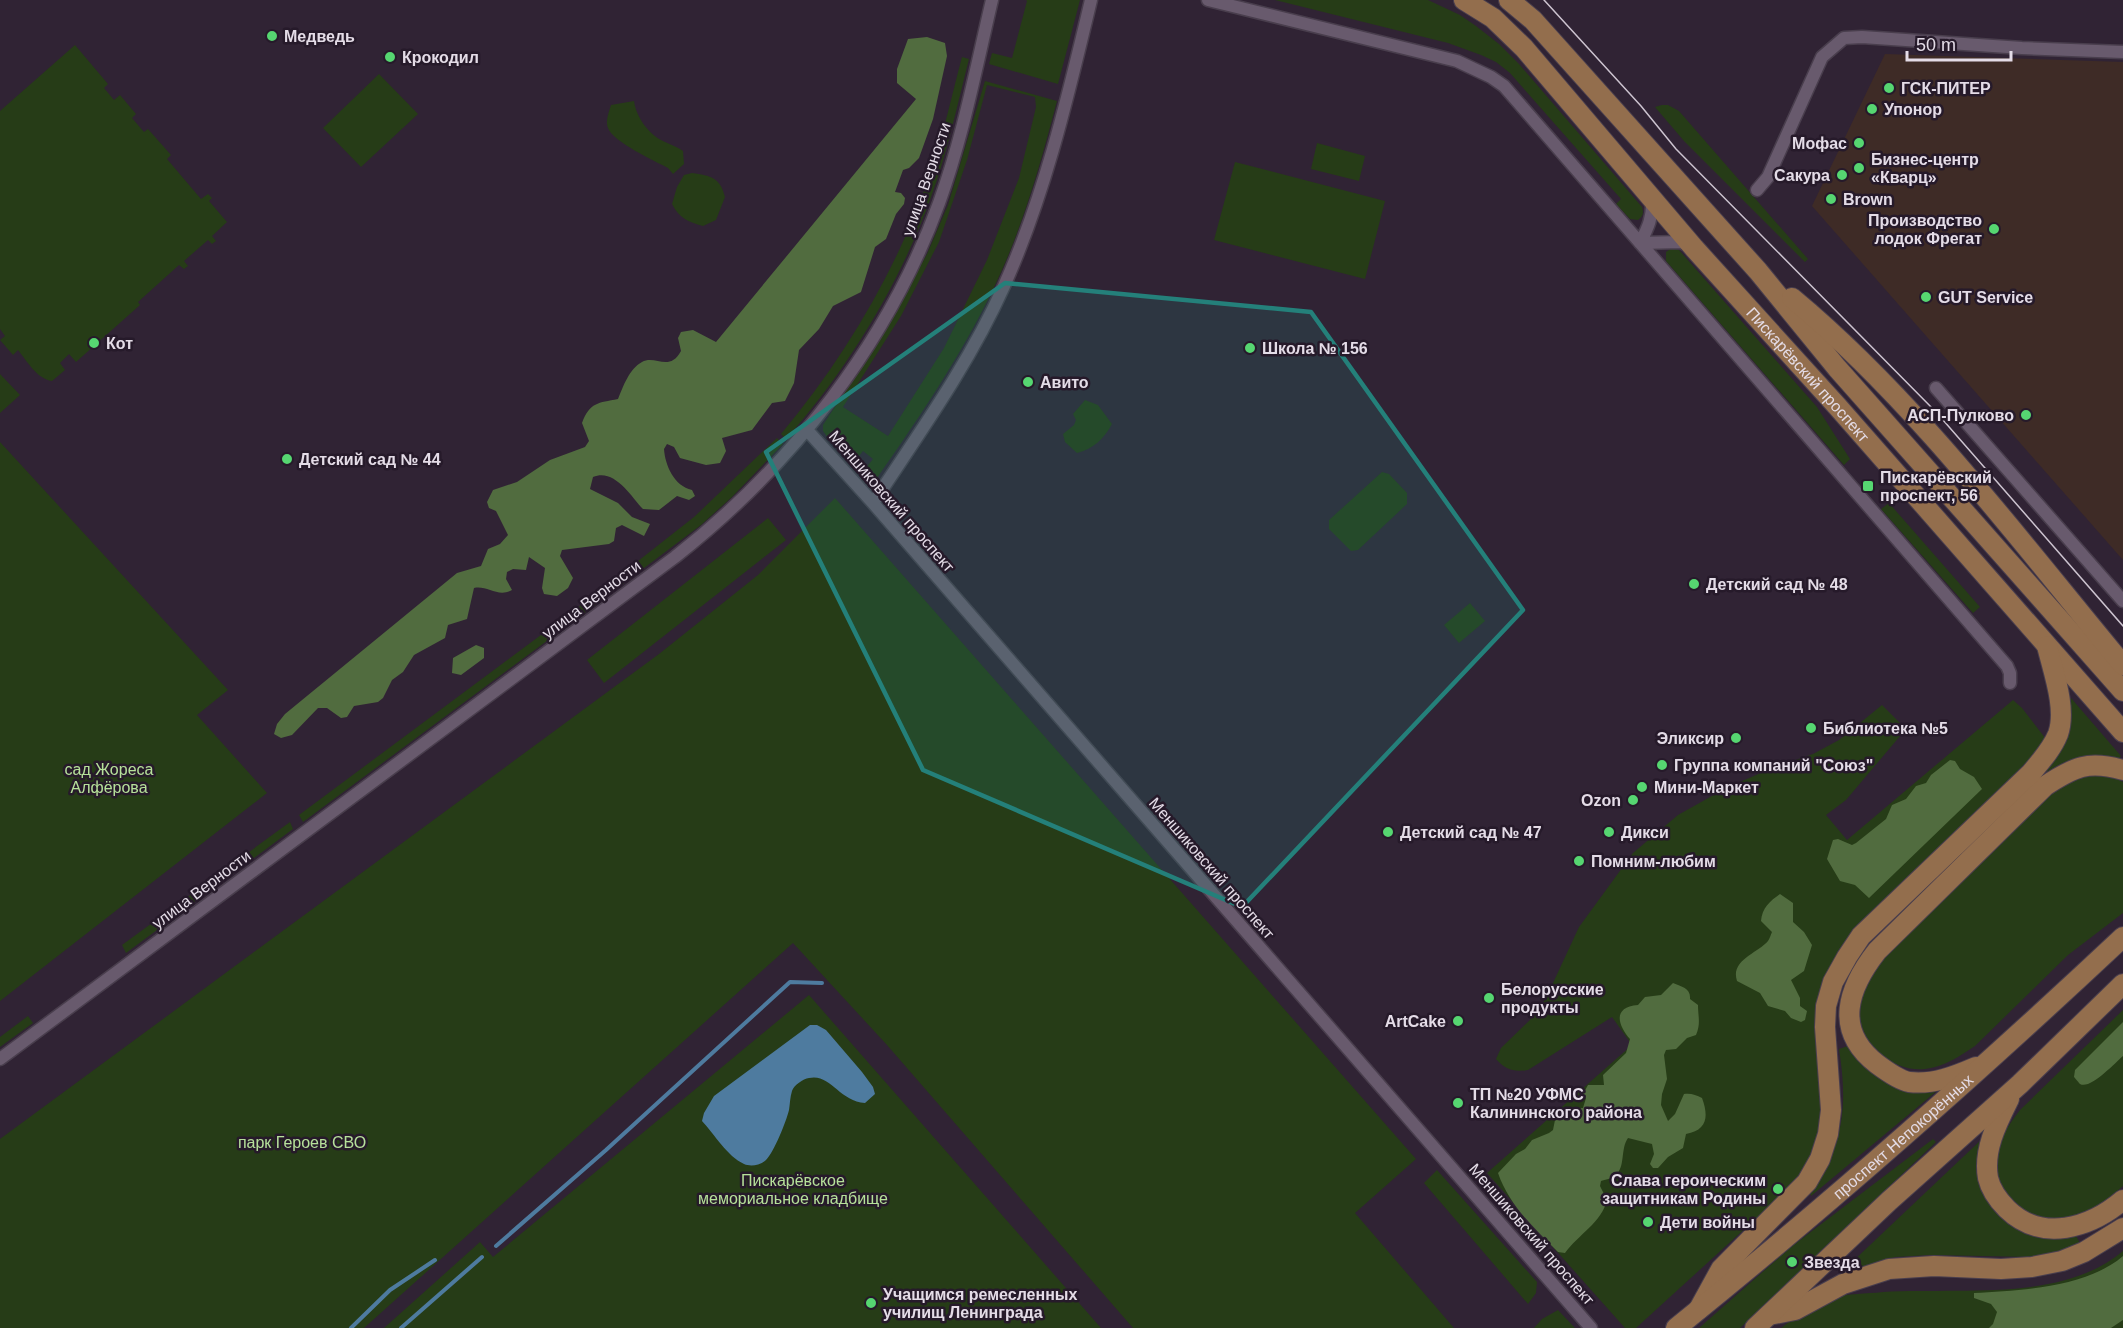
<svg xmlns="http://www.w3.org/2000/svg" width="2123" height="1328" font-family="Helvetica,sans-serif">
  <style>
    .industrial { fill: #3e2b26 }
    .green { fill: #263c17; fill-rule: evenodd }
    .forest { fill: #516c3f }
    .water { fill: #4e7b9f }
    .lines { fill: none; stroke-linecap: round; stroke-linejoin: round }
    .stream { stroke: #4e7b9f; stroke-width: 4 }
    .street-casing { stroke: #493e4d; stroke-width: 15 }
    .primary-casing { stroke: #493e4d; stroke-width: 22 }
    .street { stroke: #685a6d; stroke-width: 12 }
    .primary { stroke: #936e4d; stroke-width: 20 }
    .tram { stroke: #cdc4d0; stroke-width: 1.5 }
    .marked { fill: #24807a; fill-opacity: 0.2; stroke: #24807a; stroke-width: 4.5; stroke-linejoin: round }
    .poi-dot { fill: #56d671; stroke: #261a2a; stroke-width: 2 }
    .labels { text-anchor: middle; stroke-width: 5; stroke-linejoin: round; paint-order: stroke }
    .poi-label { font-size: 16px; font-weight: bold; fill: #e4dce7; stroke: #261a2a; text-anchor: start }
    .street-label { font-size: 16px; fill: #e4dce7; stroke: #261a2a }
    .park-label { font-size: 16px; fill: #b6e19a; stroke: #261a2a }
  </style>
  <rect width="100%" height="100%" fill="#302334"/>
  <path class="industrial" d="M1885,54L2123,62V560L1812,206Z"/>
  <path class="green" d="M1026,0H1080L1058,84L989,64L992,53L1012,58L1027,1Z
    M1275,0H1428L1460,15L1476,26L1499,44L1519,64L1642,207C1644,213 1643,216 1638,220L1630,219L1616,204L1621,199L1510,73L1496,62L1481,55L1448,43Z
    M75,45L108,84L104,88L114,100L120,95L136,114L132,118L144,132L148,129L171,155L167,159L201,199L208,194L212,198L209,201L227,222L212,236L216,241L212,244L208,240L184,261L188,266L184,269L179,265L138,302L140,305L76,362L69,354L60,363L65,370L52,381C37,379 27,361 18,350L13,355L0,340L5,336L0,329V111Z
    M962,57L969,59C957,106 947,154 930,200C899,285 846,372 786,439L781,434C846,356 900,265 932,168C944,132 952,94 962,57Z
    M379,74L418,114L361,167L323,128Z
    M985,81L1057,101C1042,158 1026,216 1002,270C969,344 923,412 877,478L869,481L828,438L823,431V425L887,327L927,254L948,205ZM987,85L1035,97L1036,107L1019,178L987,260L944,348L888,436L843,407L901,316L939,242L967,160ZM863,451L873,459L865,469L856,460Z
    M634,101C636,116 647,132 661,140C669,144 676,146 683,151L684,164L673,174L668,168C655,161 613,142 608,128C605,121 609,112 611,105Z
    M1662,105H1668L1679,111L1808,259L1805,262L1684,141L1655,107Z
    M1317,143L1365,156L1359,181L1311,169Z
    M1235,162L1385,201L1365,279L1214,240Z
    M692,173C711,176 720,177 725,197L716,220L703,226C688,222 679,218 672,204L677,187L684,175Z
    M1672,248L1679,250L1817,407L1850,459L1844,465L1666,261V252Z
    M0,374L20,395L0,413Z
    M1085,400L1098,405L1112,424C1104,439 1093,449 1077,453L1065,442L1063,434L1074,425L1076,420L1073,414Z
    M777,438L783,444L732,497L701,525L611,593L605,587L694,517Z
    M0,442L228,690L197,715L267,793L0,1001Z
    M1382,472L1389,474L1407,493V504L1358,550L1351,551L1329,529V520Z
    M835,498L1416,1159L1355,1213L1454,1328H1133L887,1045L793,943L364,1328H0V1139L659,654L758,575Z
    M1889,503L1980,607L1973,613L1881,509Z
    M768,518L786,540L604,683L587,660Z
    M596,594L602,600L303,822L299,815Z
    M1470,603L1485,621L1459,643L1444,625Z
    M2071,698L2121,756L2119,759C2093,750 2068,758 2047,772L2046,771C2063,752 2076,727 2069,701Z
    M2013,700L2022,708L2046,739L2036,753L1857,929L1838,951L1825,978L1822,1107L1820,1132L1813,1156L1800,1179L1766,1218L1761,1214L1636,1328H1625L1487,1173L1632,1045L1612,1017L1528,1070C1513,1072 1506,1070 1496,1059L1501,1048L1530,1020L1546,998L1579,927L1633,853L1678,815L1728,787L1775,767L1813,754L1839,740L1882,705L1906,729L1846,800L1826,815L1847,840Z
    M2093,773L2115,778L2123,782V913L2068,955L1975,1046C1960,1056 1944,1067 1925,1069C1890,1073 1853,1038 1860,1002C1863,985 1872,971 1882,957L2049,793L2064,783Z
    M290,822L293,829L126,953L122,945Z
    M809,995L1101,1328H384L480,1242L493,1257Z
    M2123,1010V1186C2107,1200 2089,1215 2068,1219C2035,1226 2000,1203 1996,1169C1994,1146 2007,1127 2020,1110Z
    M28,1016L33,1023L0,1047V1037Z
    M1848,1046C1878,1085 1892,1084 1938,1090L1811,1196L1810,1193C1844,1145 1848,1106 1839,1049Z
    M1933,1139L1936,1142L1740,1328H1699L1791,1247Z
    M1982,1139C1979,1150 1975,1163 1977,1175C1981,1206 2013,1236 2044,1238C2055,1239 2065,1237 2076,1236L2080,1243L2054,1253L2035,1257L1930,1255L1895,1257L1855,1269L1850,1264Z
    M1437,1170L1537,1282L1536,1293L1528,1304L1424,1183Z
    M2123,1251V1328H1781C1797,1316 1813,1305 1832,1298C1848,1293 1866,1294 1883,1292C1958,1287 2062,1303 2123,1251Z
    M1558,1310L1575,1328H1534L1542,1319Z"/>
  <path class="forest" d="M927,37L945,43L947,56L933,119L919,158L909,168L903,170L895,192L901,193L905,198L904,204L896,214L886,239L875,247L861,292L833,306L819,329L799,350L794,383L785,401L772,403L752,430L722,438L726,451L720,463L706,465L680,458L674,447L667,444L664,449C665,465 674,486 692,490L695,496L689,500L677,496L659,510L643,509C630,495 614,468 593,477L590,489L618,503L632,517L650,524L644,536L622,525L616,528L614,541L609,544L562,550L560,556L573,578L568,588L557,596L544,594L542,588L545,568L529,557L526,570L513,569L507,572L506,579L512,590C498,598 487,585 474,588L467,619L448,625L445,638L414,655L403,672L392,680L383,698L378,702L354,706L347,717L341,718L327,708H318L292,735L281,738L274,734L277,724L285,714L457,573L481,566L488,549L500,544L508,535L496,511L489,508L487,502L493,490L517,482L550,460L585,447L589,441L582,423C590,402 598,403 618,399C623,387 629,369 642,362C655,354 669,373 681,351L678,338L681,332L693,330L716,342L916,99L897,83V69L908,39Z
    M476,645L484,648V658L461,675L452,673L453,658Z
    M1950,760L1955,761L1960,769L1974,777L1982,789L1869,898L1855,885L1840,881L1827,859L1833,840L1838,839L1852,845L1856,843L1886,819L1892,805L1906,799L1916,786L1926,783L1931,775Z
    M1780,894L1793,903V922L1804,932L1812,945L1804,971L1791,980L1800,998V1006L1807,1011L1805,1020L1801,1022L1791,1018L1785,1011L1768,1006L1760,993L1737,981C1730,960 1758,953 1768,941C1769,940 1772,932 1772,932L1761,921C1762,908 1770,901 1780,894Z
    M1673,983C1682,987 1691,988 1690,999L1698,1005C1698,1016 1701,1024 1696,1035L1687,1038L1676,1049L1666,1050L1664,1055L1667,1079L1662,1094L1661,1105L1668,1121L1675,1114L1684,1094C1691,1093 1696,1095 1702,1098C1709,1117 1707,1130 1686,1134L1683,1148L1668,1157L1658,1168H1653L1650,1164L1654,1154L1652,1144L1628,1138C1620,1149 1626,1167 1615,1176C1612,1178 1605,1180 1601,1181L1600,1186L1607,1200C1602,1222 1578,1235 1565,1253L1558,1252C1534,1228 1509,1205 1498,1173L1516,1154L1525,1149L1532,1140L1549,1133L1553,1130L1555,1120L1563,1112L1568,1109L1583,1108L1586,1098L1583,1094L1588,1085H1604L1603,1075L1626,1053L1630,1039C1617,1024 1613,1007 1638,1005L1645,997L1661,995Z
    M2123,1022V1056C2115,1063 2090,1090 2080,1084C2080,1084 2074,1077 2074,1077L2075,1070Z
    M2123,1256V1320L2111,1328H1989L1993,1324L1997,1312L1991,1304L1974,1298V1293C2021,1290 2086,1288 2123,1256Z"/>
  <path class="water" d="M810,1025H817L826,1030L862,1072L873,1087L875,1094L865,1103C839,1101 830,1073 809,1078C803,1079 794,1085 792,1091C790,1097 790,1104 789,1110C786,1122 774,1152 766,1160C761,1165 751,1167 744,1164C727,1156 715,1135 702,1121L704,1113L714,1096Z"/>
  <g class="lines">
    <path class="stream" d="M496,1246L606,1150L790,982L822,983
      M351,1328L390,1290L435,1260
      M401,1328L482,1257"/>
    <defs>
      <path id="street" d="M1208,0L1457,61L1491,77L1504,86L2007,666L2010,673V683
        M1757,190L1768,177L1822,57L1844,38L1862,37L2022,48L2123,52
        M1640,243L1681,242L1689,246
        M1640,243C1648,228 1653,217 1652,200
        M1936,388L2123,601
        M807,430L873,503L1591,1328
        M873,503C920,432 969,364 1004,286C1045,195 1068,96 1091,0
        M0,1059L675,557C792,465 888,343 939,203C963,137 976,68 992,0"/>
      <g id="primary">
        <path id="s1" d="M1464,0L1493,18L1524,48L1694,248L1837,406L2123,732"/>
        <path d="M1509,0L1533,20L1758,271L1837,368L2123,691"/>
        <path d="M1792,298C1917,402 2019,540 2123,665"/>
        <path d="M1976,1067C1955,1076 1933,1085 1909,1082C1899,1080 1885,1070 1877,1064C1833,1030 1848,988 1877,951L2045,786C2074,767 2088,760 2123,770"/>
        <path d="M2009,1099C1997,1123 1983,1150 1988,1178C1991,1191 1998,1200 2007,1209C2042,1243 2090,1228 2123,1200"/>
        <path d="M1699,1309L1721,1269L1807,1182L1820,1159L1828,1134L1831,1110L1825,1027L1826,1006L1833,982L1847,957L1861,936L2031,773C2041,761 2052,749 2058,734C2067,709 2053,671 2047,646"/>
        <path d="M1769,1315L1795,1310L1843,1284L1889,1269L1934,1266L2001,1269L2032,1267L2062,1261L2084,1252L2123,1228"/>
        <path id="s2" d="M1676,1328C1830,1204 1978,1073 2123,937"/>
        <path d="M1755,1328L1889,1201L2020,1084L2123,984"/>
      </g>
    </defs>
    <use href="#street" class="street-casing"/>
    <use href="#primary" class="primary-casing"/>
    <use href="#street" class="street"/>
    <use href="#primary" class="primary"/>
    <path class="tram" d="M1544,0L1641,106L1676,149L1936,412L2123,626"/>
  </g>
  <path class="marked" d="M1005,283L1311,312L1523,610L1242,907L923,770L766,452Z"/>
  <g class="poi-dot">
    <circle cx="272" cy="36" r="6"/>
    <circle cx="390" cy="57" r="6"/>
    <circle cx="1889" cy="88" r="6"/>
    <circle cx="1872" cy="109" r="6"/>
    <circle cx="1859" cy="143" r="6"/>
    <circle cx="1859" cy="168" r="6"/>
    <circle cx="1842" cy="175" r="6"/>
    <circle cx="1831" cy="199" r="6"/>
    <circle cx="1994" cy="229" r="6"/>
    <circle cx="1926" cy="297" r="6"/>
    <circle cx="94" cy="343" r="6"/>
    <circle cx="1250" cy="348" r="6"/>
    <circle cx="1028" cy="382" r="6"/>
    <circle cx="2026" cy="415" r="6"/>
    <circle cx="287" cy="459" r="6"/>
    <rect x="1862" y="480" width="12" height="12" rx="3"/>
    <circle cx="1694" cy="584" r="6"/>
    <circle cx="1811" cy="728" r="6"/>
    <circle cx="1736" cy="738" r="6"/>
    <circle cx="1662" cy="765" r="6"/>
    <circle cx="1642" cy="787" r="6"/>
    <circle cx="1633" cy="800" r="6"/>
    <circle cx="1388" cy="832" r="6"/>
    <circle cx="1609" cy="832" r="6"/>
    <circle cx="1579" cy="861" r="6"/>
    <circle cx="1489" cy="998" r="6"/>
    <circle cx="1458" cy="1021" r="6"/>
    <circle cx="1458" cy="1103" r="6"/>
    <circle cx="1778" cy="1189" r="6"/>
    <circle cx="1648" cy="1222" r="6"/>
    <circle cx="1792" cy="1262" r="6"/>
    <circle cx="871" cy="1303" r="6"/>
  </g>
  <g class="labels">
    <g class="poi-label">
      <text x="284" y="42">Медведь</text>
      <text x="402" y="63">Крокодил</text>
      <text x="1901" y="94">ГСК-ПИТЕР</text>
      <text x="1884" y="115">Упонор</text>
      <text x="1847" y="149" text-anchor="end">Мофас</text>
      <text x="1871" y="165">Бизнес-центр<tspan x="1871" dy="18">«Кварц»</tspan></text>
      <text x="1830" y="181" text-anchor="end">Сакура</text>
      <text x="1843" y="205">Brown</text>
      <text x="1982" y="226" text-anchor="end">Производство<tspan x="1982" dy="18">лодок Фрегат</tspan></text>
      <text x="1938" y="303">GUT Service</text>
      <text x="106" y="349">Кот</text>
      <text x="1262" y="354">Школа № 156</text>
      <text x="1040" y="388">Авито</text>
      <text x="2014" y="421" text-anchor="end">АСП-Пулково</text>
      <text x="299" y="465">Детский сад № 44</text>
      <text x="1880" y="483">Пискарёвский<tspan x="1880" dy="18">проспект, 56</tspan></text>
      <text x="1706" y="590">Детский сад № 48</text>
      <text x="1823" y="734">Библиотека №5</text>
      <text x="1724" y="744" text-anchor="end">Эликсир</text>
      <text x="1674" y="771">Группа компаний "Союз"</text>
      <text x="1654" y="793">Мини-Маркет</text>
      <text x="1621" y="806" text-anchor="end">Ozon</text>
      <text x="1400" y="838">Детский сад № 47</text>
      <text x="1621" y="838">Дикси</text>
      <text x="1591" y="867">Помним-любим</text>
      <text x="1501" y="995">Белорусские<tspan x="1501" dy="18">продукты</tspan></text>
      <text x="1446" y="1027" text-anchor="end">ArtCake</text>
      <text x="1470" y="1100">ТП №20 УФМС<tspan x="1470" dy="18">Калининского района</tspan></text>
      <text x="1766" y="1186" text-anchor="end">Слава героическим<tspan x="1766" dy="18">защитникам Родины</tspan></text>
      <text x="1660" y="1228">Дети войны</text>
      <text x="1804" y="1268">Звезда</text>
      <text x="883" y="1300">Учащимся ремесленных<tspan x="883" dy="18">училищ Ленинграда</tspan></text>
    </g>
    <g class="street-label">
      <text transform="translate(926 179) rotate(-71)" y="6">улица Верности</text>
      <text dy="6" stroke="none"><textPath href="#s1" startOffset="510">Пискарёвский проспект</textPath></text>
      <text transform="translate(892 501) rotate(49)" y="6">Меншиковский проспект</text>
      <text transform="translate(591 599) rotate(-37)" y="6">улица Верности</text>
      <text transform="translate(1212 868) rotate(49)" y="6">Меншиковский проспект</text>
      <text transform="translate(201 889) rotate(-37)" y="6">улица Верности</text>
      <text dy="6" stroke="none"><textPath href="#s2" startOffset="297">проспект Непокорённых</textPath></text>
      <text transform="translate(1532 1234) rotate(49)" y="6">Меншиковский проспект</text>
    </g>
    <g class="park-label">
      <text x="109" y="775">сад Жореса<tspan x="109" dy="18">Алфёрова</tspan></text>
      <text x="302" y="1148">парк Героев СВО</text>
      <text x="793" y="1186">Пискарёвское<tspan x="793" dy="18">мемориальное кладбище</tspan></text>
    </g>
  </g>
  <path d="M1907 51v9h104v-9" fill="none" stroke="#e4dce7" stroke-width="3"/>
  <text x="1916" y="51" font-size="18" fill="#e4dce7" stroke="#261a2a" stroke-width="4.5" paint-order="stroke">50 m</text>
</svg>
